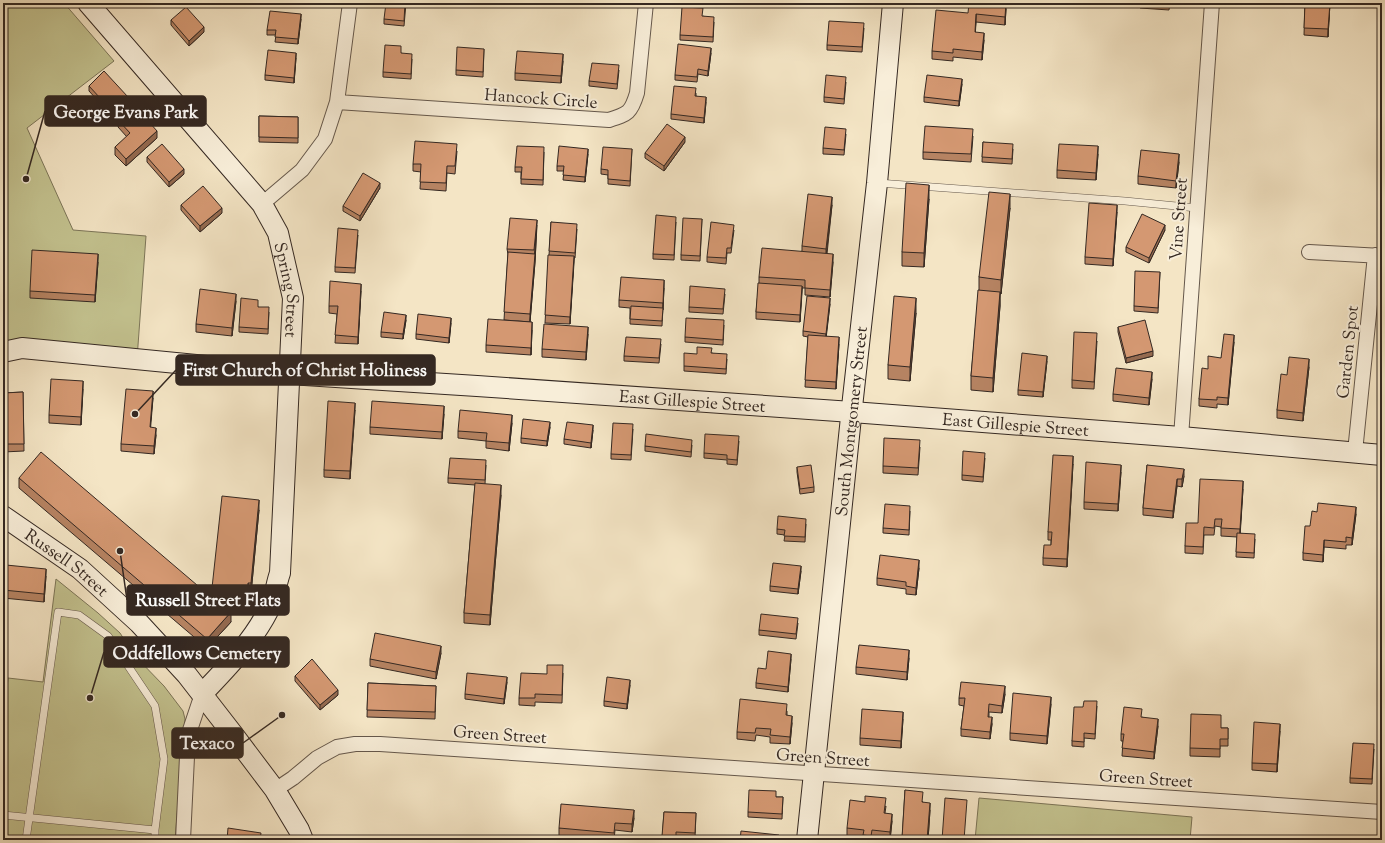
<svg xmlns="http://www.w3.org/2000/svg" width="1385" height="843" font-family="'Sorts Mill Goudy',serif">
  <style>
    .green { fill: #c3c28f; stroke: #7c7558 }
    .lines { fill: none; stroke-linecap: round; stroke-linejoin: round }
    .lane-casing { stroke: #64574b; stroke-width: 8 }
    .street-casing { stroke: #64574b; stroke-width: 16 }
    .secondary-casing { stroke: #342822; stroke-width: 22 }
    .lane { stroke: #f8eed9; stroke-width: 7 }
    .street { stroke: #f8eed9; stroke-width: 14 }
    .secondary { stroke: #f8eed9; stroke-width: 20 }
    .wall { fill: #b68362; stroke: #342822 }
    .shaded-wall { fill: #946a50; stroke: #342822 }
    .building { fill: #d49872; stroke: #342822 }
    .labels { text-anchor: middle; stroke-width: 4; stroke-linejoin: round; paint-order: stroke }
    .street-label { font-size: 17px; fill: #342822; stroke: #f8eed9 }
    .leader { fill: none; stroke: #342822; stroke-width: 1.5 }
    .callout-dot { fill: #342822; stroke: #f8eed9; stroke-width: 1.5 }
    .callout { fill: #342822; stroke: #342822; stroke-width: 1.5 }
    .callout-label { font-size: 18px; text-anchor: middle; font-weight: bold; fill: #fff }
  </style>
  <rect width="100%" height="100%" fill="#f4e5c5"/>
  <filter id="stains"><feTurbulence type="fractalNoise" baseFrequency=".005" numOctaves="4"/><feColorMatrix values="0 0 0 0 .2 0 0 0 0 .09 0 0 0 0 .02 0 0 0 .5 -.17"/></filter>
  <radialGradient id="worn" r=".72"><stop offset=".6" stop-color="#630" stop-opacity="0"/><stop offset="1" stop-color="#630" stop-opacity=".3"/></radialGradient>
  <path class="green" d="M3,3H64L114,61L27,128L73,230L146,236L137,359L3,343Z
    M56,579L98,613L120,633L135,656L164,686L183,711L185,719L175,840H3V725L8,678L43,682Z
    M979,798L1192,817L1190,840H975Z"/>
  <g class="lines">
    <defs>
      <path id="lane" d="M878,183L1125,201L1197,208
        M3,815L155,830
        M26,840L58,612L79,615L108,636L155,706L164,759L155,830V840"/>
      <path id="street" d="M337,102L609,120C628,114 631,113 637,93L646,3
        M262,204L302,170L325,139L337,102L350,3
        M1309,252L1382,256
        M1181,437L1212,3
        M1355,452L1375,255
        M275,790L293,778L317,758L337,747L355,744H380L1382,812
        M183,840L188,736L202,694"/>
      <g id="secondary">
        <path id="s1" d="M88,3L262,204L278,233L293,298L280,573C276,584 275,598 269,609C253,641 227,668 202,694"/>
        <path id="s2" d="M3,352L22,348L289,374L477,386L852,412L1181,437L1382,455"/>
        <path id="s3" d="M3,516L80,569L139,623L187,675L232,733L275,790L299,830L303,840"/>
        <path id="s4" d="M807,840L853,398L877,183L893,3"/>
      </g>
    </defs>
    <use href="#lane" class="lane-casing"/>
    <use href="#street" class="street-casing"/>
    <use href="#secondary" class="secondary-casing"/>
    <use href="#lane" class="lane"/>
    <use href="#street" class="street"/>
    <use href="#secondary" class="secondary"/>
  </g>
  <path class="wall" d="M275,3H299V6Z
    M406,3L404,26L384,24V19Z
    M606,3H619V6L606,4Z
    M697,3H717V4Z
    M1140,3H1170L1169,10L1140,8Z
    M1305,3H1330L1328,37L1304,35Z
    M1006,9L1005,25L976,22L975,32L984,40L982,60L953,57V61L932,59V51L968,13Z
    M703,16L714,22L713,42L680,40V35Z
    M301,19L298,44L275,42L276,35H267V30Z
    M171,20L204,32L189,46L171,25Z
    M864,28L862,52L827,50V45Z
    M484,49L483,77L456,75V70Z
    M401,53L412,59L411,79L383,77V72Z
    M711,53L708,76L698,74L697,82L675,80V75Z
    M296,58L294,83L265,80V75Z
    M563,61L561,83L515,80V73Z
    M619,70L617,89L589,86V81Z
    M846,82L844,104L824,102V97Z
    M962,84L959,106L924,102V97Z
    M89,86L128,102L112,116L89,91Z
    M696,93V96L706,102L704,123L671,119V114Z
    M259,116L298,117V143L259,142Z
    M118,120L157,138L126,166L115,155V147L127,137L118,127Z
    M846,134L844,155L823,154V148Z
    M973,136L971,162L923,159V152Z
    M685,142L664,171L645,158V153Z
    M983,142L1013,149L1012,164L982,162Z
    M632,149L630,186L608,184V175L601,174V169Z
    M457,151L455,174L447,173L446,191L420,189L421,172L413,171V164Z
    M544,152L543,185L521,184V172H515V167Z
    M588,154L585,182L563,180L564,171H557V166Z
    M1098,154L1096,180L1057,178V170Z
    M147,157L184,174L169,187L147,162Z
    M1179,162L1176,188L1138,184V176Z
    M380,188L360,221L343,211V206Z
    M929,199L924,267L902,266V252Z
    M181,205L222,213L200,232L181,210Z
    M832,205L827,254L833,262L830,297L805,295V288H802L800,322L756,319V312L759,283V277L802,251V246Z
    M1010,208L1001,294H1000V306L993,392L971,390V376L979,290V277Z
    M1117,212L1113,266L1085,264V257Z
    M702,219L700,261L681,260V255Z
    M551,222L577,229L575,258H574L570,324L545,323Z
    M676,222L674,260L653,259V254Z
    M537,225L535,262L530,322L504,320L508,254L507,249Z
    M734,230L731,253H727L726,264L707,262V257Z
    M1165,230L1149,263L1126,252V247Z
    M358,235L355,273L335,272V267Z
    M98,262L95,302L30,298V291Z
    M1160,272L1158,313L1134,311V306Z
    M664,288L662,326L630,324V308L619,307V300Z
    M361,291L358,344L335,343L337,314L329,313V306Z
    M725,294L723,314L689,312V307Z
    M236,301L232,336L196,332V324Z
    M830,304L826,336L839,344L836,389L805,387L808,337L803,336V331Z
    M258,307L269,312L268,334L239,332V327Z
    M916,313L910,381L888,379V365Z
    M406,320L403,339L381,337V332Z
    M451,323L449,343L416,339V334Z
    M724,325L723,345L685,342V337Z
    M1118,327L1153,356L1126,363L1118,332Z
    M532,330L531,355L486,352V345Z
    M588,334L586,360L542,357V349Z
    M1097,341L1094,389L1072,388V380Z
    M1234,342L1228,405L1217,404V408L1199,406V399L1208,369L1221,358Z
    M661,344L659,363L624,361V356Z
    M712,353L727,359L726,374L684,371V366L697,354Z
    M1047,361L1043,397L1018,395V390Z
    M1309,367L1303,421L1277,418V410L1287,375Z
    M1152,379L1149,405L1113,401V394Z
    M83,389L81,425L49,423V415Z
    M23,392L24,451L3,452V393Z
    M153,398L150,427L156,435L154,454L121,451V444Z
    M355,410L350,479L324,477V470Z
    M444,414L442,439L370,434V427Z
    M512,423L509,451L486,448V441L458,438V431Z
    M550,427L547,446L521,443V438Z
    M633,429L631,460L611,459V454Z
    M593,430L591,448L564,444V439Z
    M739,441L737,465L727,464V460L704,458V453Z
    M692,445L691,457L645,451V446Z
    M920,447L918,475L883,473V466Z
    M985,458L983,482L962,480V475Z
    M1073,464L1067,567L1043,565V558L1051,545V540H1048V532Z
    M486,465L485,484L501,495L490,625L464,623V613L475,485L448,483V478Z
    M1147,465L1184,476L1182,487L1177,486L1173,518L1143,515V508Z
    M797,467L814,487V492L800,494L797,472Z
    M1121,472L1118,511L1084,509V502Z
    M19,478L211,597L259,510L251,593H248L247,609L226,607L231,622L207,648L19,488Z
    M1243,489L1240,533L1255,539L1254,558L1236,557L1237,537L1221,536V527L1215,526L1214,535H1204L1203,554L1185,553V546L1198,523Z
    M1382,501V532H1380Z
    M910,511L909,535L883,533V528Z
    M1356,514L1352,545H1346V549L1324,547L1323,562L1303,560V553L1310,526Z
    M806,524L805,542L784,541L785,535L777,534V529Z
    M919,568L916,595L906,594V589L877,585V578Z
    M801,571L798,594L770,591V586Z
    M46,576L44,602L3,598V590Z
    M798,623L796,639L759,635V630Z
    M441,653L436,679L370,666V659Z
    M909,658L907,680L856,674V667Z
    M791,659L788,692L756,688V683L766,669Z
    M563,673L562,703L535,702V706L519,705V698L547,674Z
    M295,676L338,695L320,710L295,681Z
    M507,682L504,704L465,699V694Z
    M368,683L436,686L435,719L367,717Z
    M630,685L627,709L604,706V701Z
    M1005,694L1002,713L989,712V717L992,724L990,739L961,736V729L964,706L959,705V698Z
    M1051,704L1047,744L1010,740V733Z
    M1097,706L1095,739L1084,738V747L1072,746V741L1083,707Z
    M787,711V715L792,723L790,744L770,743V737L756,735L755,741L737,739V732Z
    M1142,717L1158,726L1154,759L1122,756L1123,741H1121V734Z
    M903,719L901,748L860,745V738Z
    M1221,728H1228V746H1220V757L1190,756V748Z
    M1280,731L1277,772L1252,770V763Z
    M1374,749L1372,784L1350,783V778Z
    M905,790L923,802L930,810L928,840H902Z
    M776,797H783L782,819L748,817V812Z
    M886,806L885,813L892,821L890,840L872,838V840H863V837L847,836V828Z
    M664,812L696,813L695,838L676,837V840H662Z
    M634,818L632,832L615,830L614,840H606L559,836V828Z"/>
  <path class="shaded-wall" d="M1006,3V9L1005,25V17Z
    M1330,3L1328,37V29Z
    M301,14V19L298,44V39Z
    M976,14V22L975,39V32Z
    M204,27V32L189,46V41Z
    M984,33V40L982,60V52Z
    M711,48V53L708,76V71Z
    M296,53V58L294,83V78Z
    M563,54V61L561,83V76Z
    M962,79V84L959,106V101Z
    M128,97V102L112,116V111Z
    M706,97V102L704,123V118Z
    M157,131V138L126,166V159Z
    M685,137V142L664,171V166Z
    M1098,146V154L1096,180V173Z
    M588,149V154L585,182V177Z
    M1179,154V162L1176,188V181Z
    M184,169V174L169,187V182Z
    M380,183V188L360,221V216Z
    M929,185V199L924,267V253Z
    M1010,194V208L1001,294V280Z
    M832,197V205L826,256V249Z
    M1117,205V212L1113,266V259Z
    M222,208V213L200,232V226Z
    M537,220L535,262L530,322V314Z
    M1165,225V230L1149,263V258Z
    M98,254V262L95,302V295Z
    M833,254V262L830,297V290Z
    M574,256V263L570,324V317Z
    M664,280V288L663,310V303Z
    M361,284V291L358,344V337Z
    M802,286V293L800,322V315Z
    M1000,292V306L993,392V378Z
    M236,294V301L232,336V328Z
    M830,298V304L826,339V334Z
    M916,298V313L910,381V367Z
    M406,315V320L403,339V334Z
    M451,318V323L449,343V338Z
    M532,322V330L531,355V348Z
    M588,327V334L586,360V352Z
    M1234,335V342L1228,405V398Z
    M839,337V344L836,389V382Z
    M1153,351V356L1126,363V358Z
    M1047,356V361L1043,397V392Z
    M1309,359V367L1303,421V413Z
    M1152,372V379L1149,405V398Z
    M83,381V389L81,425V417Z
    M153,391V398L150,435V427Z
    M355,403V410L350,479V471Z
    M444,406V414L442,439V432Z
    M512,415V423L509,451V443Z
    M550,422V427L547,446V441Z
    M593,425V430L591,448V443Z
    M156,428V435L154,454V446Z
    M1073,456V464L1067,567V559Z
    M1121,465V472L1118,511V504Z
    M1184,469V476L1182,487V479Z
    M1177,479V486L1173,518V511Z
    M1243,481V489L1240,537V529Z
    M501,485V495L490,625V615Z
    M259,500V510L251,593V583Z
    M1356,507V514L1352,545V538Z
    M1324,540V547L1323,562V555Z
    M919,560V568L916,595V588Z
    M801,566V571L798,594V589Z
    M46,569V576L44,602V594Z
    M248,583V593L247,609V599Z
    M231,612V622L207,648V639Z
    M441,646V653L436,679V672Z
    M909,650V658L907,680V672Z
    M791,654V659L788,692V687Z
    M507,677V682L504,704V699Z
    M630,680V685L627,709V704Z
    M1005,686V694L1002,713V706Z
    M338,690V695L320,710V705Z
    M1051,697V704L1047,744V736Z
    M903,712V719L901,748V741Z
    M792,716V723L790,744V737Z
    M992,717V724L990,739V732Z
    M1158,719V726L1154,759V752Z
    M1280,724V731L1277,772V764Z
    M930,803V810L928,840H927Z
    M634,810V818L632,832V824Z
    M892,814V821L890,840V832Z"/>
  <path class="building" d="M386,3H405L404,21L384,19Z
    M969,3H1006L1005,17L976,14L975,32L984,33L982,52L953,49V53L932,51L936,10L968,13Z
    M1305,3H1330L1328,29L1304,28Z
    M186,7L204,27L189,41L171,20Z
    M682,7L703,8L702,16L714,17L713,37L680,35Z
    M270,11L301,14L298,39L275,37L276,30H267Z
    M829,21L864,23L862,47L827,45Z
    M678,44L711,48L708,71L698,69L697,77L675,75Z
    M385,45L401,46V53L412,54L411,74L383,72Z
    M457,47L484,49L483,72L456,70Z
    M268,50L296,53L294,78L265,75Z
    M517,51L563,54L561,76L515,73Z
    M592,63L619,65L617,84L589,81Z
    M104,71L128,97L112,111L89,86Z
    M826,75L846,77L844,99L824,97Z
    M927,75L962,79L959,101L924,97Z
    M674,86L696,88L695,96L706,97L704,118L671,114Z
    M134,105L157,131L126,159L115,147L130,133L118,120Z
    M259,116L298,117V138L259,137Z
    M667,124L685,137L664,166L645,153Z
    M925,126L973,129L971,154L923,152Z
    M825,127L846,129L844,150L823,148Z
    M415,141L457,144L455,166H447L446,183L420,182L421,164H413Z
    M983,142L1013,144L1012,159L982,157Z
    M162,144L184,169L169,182L147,157Z
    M1059,144L1098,146L1096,173L1057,170Z
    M517,146L544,147L543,180L521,179L522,167H515Z
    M559,146L588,149L585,177L563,175L564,166H557Z
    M603,147L632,149L630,181L608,179V170L601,169Z
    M1141,150L1179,154L1176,181L1138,176Z
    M363,173L380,183L360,216L343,206Z
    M906,183L929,185L924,253L902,252Z
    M203,186L222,208L200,226L181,205Z
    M989,192L1010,194L1001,280L979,277Z
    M808,194L832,197L826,249L802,246Z
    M1089,203L1117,205L1113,259L1085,257Z
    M1142,214L1165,225L1149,258L1126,247Z
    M656,215L676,217L674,255L653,254Z
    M510,218L537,220L534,250L507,249Z
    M683,218L702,219L700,256L681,255Z
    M551,222L577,224L575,253L549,251Z
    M711,222L734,225L731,248H727L726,258L707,257Z
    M338,228L358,230L355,268L335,267Z
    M762,248L833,254L830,290L805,288V280L759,277Z
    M32,250L98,254L95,295L30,291Z
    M508,252L535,254L530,314L504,312Z
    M548,255L574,256L570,317L545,315Z
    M1135,271L1160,272L1158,308L1134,306Z
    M621,277L664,280L663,303L619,300Z
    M330,281L361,284L358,337L335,335L338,306H329Z
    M758,283L802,286L800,315L756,312Z
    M690,286L725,289L723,309L689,307Z
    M200,289L236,294L232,328L196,324Z
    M978,290L1000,292L993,378L971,376Z
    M807,296L830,298L826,334L803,331Z
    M894,296L916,298L910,367L888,365Z
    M241,298L258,300V307H269L268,329L239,327Z
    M631,306L663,308L662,321L630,319Z
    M384,312L406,315L403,334L381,332Z
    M418,314L451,318L449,338L416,334Z
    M686,318L724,320L723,340L685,337Z
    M488,319L532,322L531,348L486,345Z
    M1145,320L1153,351L1126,358L1118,327Z
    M544,324L588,327L586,352L542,349Z
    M1074,332L1097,333L1094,382L1072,380Z
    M1224,334L1234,335L1228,398L1217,397V400L1199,399L1202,368L1208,369V356L1221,358Z
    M808,335L839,337L836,382L805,380Z
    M626,337L661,339L659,358L624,356Z
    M697,347L712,348L711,353L727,354L726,369L684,366V353L697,354Z
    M1022,353L1047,356L1043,392L1018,390Z
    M1289,357L1309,359L1303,413L1277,410L1281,374L1287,375Z
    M1116,368L1152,372L1149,398L1113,394Z
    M51,379L83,381L81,417L49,415Z
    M126,389L153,391L150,427L156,428L154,446L121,444Z
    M23,392L24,444H3V393Z
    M328,401L355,403L350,471L324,470Z
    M372,401L444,406L442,432L370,427Z
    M460,410L512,415L509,443L486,441L487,433L458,431Z
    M523,419L550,422L547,441L521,438Z
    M567,422L593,425L591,443L564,439Z
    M613,423L633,424L631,455L611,454Z
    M646,434L692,440L691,452L645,446Z
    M705,434L739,436L737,460L727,459V455L704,453Z
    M884,438L920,440L918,468L883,466Z
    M963,451L985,453L983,477L962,475Z
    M41,452L211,597L222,496L259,500L251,583H248L247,599L223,597L222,603L231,612L207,639L19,478Z
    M1053,455L1073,456L1067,559L1043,558L1044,545H1051L1052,532H1048Z
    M450,458L486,460L485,480L448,478Z
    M1086,462L1121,465L1118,504L1084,502Z
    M811,465L814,487L800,489L797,467Z
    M1147,465L1184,469L1182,479H1177L1173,511L1143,508Z
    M1200,479L1243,481L1240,529L1221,528L1222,519H1215L1214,528L1204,527L1203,547L1185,546L1186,523H1198Z
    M475,483L501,485L490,615L464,613Z
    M1382,501V525H1380Z
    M1318,503L1356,507L1352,538L1346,537V542L1324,540L1323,555L1303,553L1305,526H1310L1312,511L1317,512Z
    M885,504L910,506L909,530L883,528Z
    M778,516L806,519L805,537L784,536L785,530L777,529Z
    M1237,533L1255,534L1254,553L1236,552Z
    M880,555L919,560L916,588L906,586V582L877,578Z
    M773,563L801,566L798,589L770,586Z
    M6,565L46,569L44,594L3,590Z
    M761,614L798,618L796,634L759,630Z
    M375,633L441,646L436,672L370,659Z
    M859,645L909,650L907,672L856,667Z
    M768,651L791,654L788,687L756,683L758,668L766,669Z
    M312,659L338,690L320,705L295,676Z
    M547,665H563L562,695L535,694V698H519L521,673L547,674Z
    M467,673L507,677L504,699L465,694Z
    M607,677L630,680L627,704L604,701Z
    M961,682L1005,686L1002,706L989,704L988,717H992L990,732L961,729L965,698H959Z
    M368,683L436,686L435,712L367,710Z
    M1013,693L1051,697L1047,736L1010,733Z
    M740,699L787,704L786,715L792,716L790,737L770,735L771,729L756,728L755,733L737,732Z
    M1084,701H1097L1095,734L1084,733V742L1072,741L1074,707H1083Z
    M1124,707L1142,709L1141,717L1158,719L1154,752L1122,748L1124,734H1121Z
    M862,709L903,712L901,741L860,738Z
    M1191,714L1221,715V728H1228V739H1220V749L1190,748Z
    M1254,722L1280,724L1277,764L1252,763Z
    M1353,743L1374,744L1372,779L1350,778Z
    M749,790L776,791V797H783L782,814L748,812Z
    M905,790L923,792L922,802L930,803L927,840L902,838Z
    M865,796L886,798L884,813L892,814L890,832L872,830L871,836L863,835L864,830L847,828L850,800L865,802Z
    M945,798L967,800L964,840H942Z
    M561,804L634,810L632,824L615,823L614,833L559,828Z
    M664,812L696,813L695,833L676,832V837L662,836Z
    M228,828L261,833L260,840H227Z
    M741,831L779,835V840H740Z"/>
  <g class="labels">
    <g class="street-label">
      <text transform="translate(541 98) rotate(4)" y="6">Hancock Circle</text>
      <text transform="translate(1178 219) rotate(-86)" y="6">Vine Street</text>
      <text dy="6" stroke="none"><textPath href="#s1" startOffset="357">Spring Street</textPath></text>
      <text transform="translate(1347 352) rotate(-84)" y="6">Garden Spot</text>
      <text dy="6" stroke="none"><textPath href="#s2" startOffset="692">East Gillespie Street</textPath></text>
      <text dy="6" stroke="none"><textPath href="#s4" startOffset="421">South Montgomery Street</textPath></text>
      <text dy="6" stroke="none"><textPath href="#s2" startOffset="1016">East Gillespie Street</textPath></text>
      <text dy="6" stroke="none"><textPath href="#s3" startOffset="79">Russell Street</textPath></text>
      <text transform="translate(500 734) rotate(4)" y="6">Green Street</text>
      <text transform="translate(823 757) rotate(4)" y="6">Green Street</text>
      <text transform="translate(1146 778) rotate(4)" y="6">Green Street</text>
    </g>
  </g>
  <path class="leader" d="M26 179L45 111M135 414L176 370M120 551L127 600M90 698L104 652M282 715L243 743"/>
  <g class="callout-dot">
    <circle cx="26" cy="179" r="4"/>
    <circle cx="135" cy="414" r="4"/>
    <circle cx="120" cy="551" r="4"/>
    <circle cx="90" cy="698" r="4"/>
    <circle cx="282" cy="715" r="4"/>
  </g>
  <g class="callout">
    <rect x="45" y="96" width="161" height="30" rx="4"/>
    <rect x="176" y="355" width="259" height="30" rx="4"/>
    <rect x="127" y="585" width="162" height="30" rx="4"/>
    <rect x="104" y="637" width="185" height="30" rx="4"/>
    <rect x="172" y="728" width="71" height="30" rx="4"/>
  </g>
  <g class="callout-label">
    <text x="126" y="118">George Evans Park</text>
    <text x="305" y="376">First Church of Christ Holiness</text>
    <text x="208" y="606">Russell Street Flats</text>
    <text x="197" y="659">Oddfellows Cemetery</text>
    <text x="207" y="749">Texaco</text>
  </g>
  <rect width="1385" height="843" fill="none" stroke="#f4e5c5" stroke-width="16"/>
  <rect x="4" y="4" width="1377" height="835" fill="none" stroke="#342822" stroke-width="2"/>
  <rect x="8" y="8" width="1369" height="827" fill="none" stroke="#342822"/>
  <rect width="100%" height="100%" filter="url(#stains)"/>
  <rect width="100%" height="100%" fill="url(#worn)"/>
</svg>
